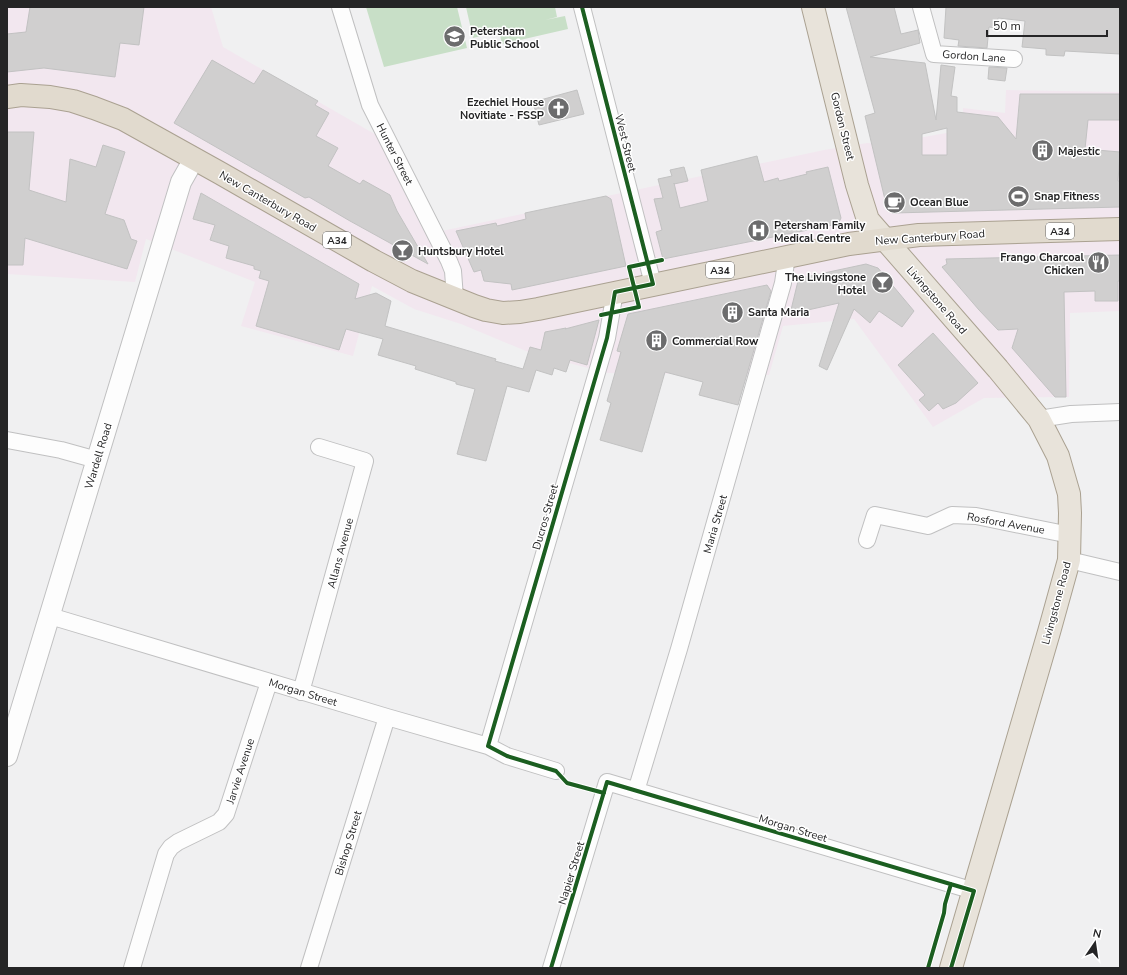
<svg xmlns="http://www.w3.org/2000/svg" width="1127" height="975" font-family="'Nunito Sans',sans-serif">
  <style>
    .commercial { fill: #f2e7ef }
    .green { fill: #c8dfc7 }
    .building { fill: #d0cfcf; stroke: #c2c2c2; fill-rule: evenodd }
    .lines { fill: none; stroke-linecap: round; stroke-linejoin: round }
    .minor-casing { stroke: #c0c0c1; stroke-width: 18 }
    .tertiary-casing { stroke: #c0c0c1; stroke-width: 22 }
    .primary-casing { stroke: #aaa191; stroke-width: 24 }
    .trunk-casing { stroke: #aaa191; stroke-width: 24 }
    .minor { stroke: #fdfdfd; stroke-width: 16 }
    .tertiary { stroke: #fdfdfd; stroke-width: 20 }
    .primary { stroke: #e8e3da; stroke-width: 22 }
    .trunk { stroke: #e1dace; stroke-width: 22 }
    .cycleway-casing { stroke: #fff; stroke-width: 6 }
    .cycleway { stroke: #1b5e20; stroke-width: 4 }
    .labels { text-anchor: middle; stroke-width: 3; stroke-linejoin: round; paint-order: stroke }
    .shield { fill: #fff; stroke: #666667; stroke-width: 1 }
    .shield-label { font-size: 10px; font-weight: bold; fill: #252526 }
    .poi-label { font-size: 11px; font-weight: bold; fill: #252526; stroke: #fff; text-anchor: start }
    .street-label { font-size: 11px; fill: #252526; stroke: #fff }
  </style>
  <rect width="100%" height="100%" fill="#f0f0f1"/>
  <path class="commercial" d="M7,7H211L223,47L399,148L442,231L824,150L867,143L885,144L963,130V108L1005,113L1006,90L1120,92V311L1070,313L1069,397L984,398L933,427L854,319L783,326L769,375L608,373L533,354L461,324L414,309L372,286L353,356L241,326L255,282L146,239L135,282L7,274Z"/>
  <path class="green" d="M366,7H457L467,48L384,67Z
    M466,7H555L557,17L545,20L565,16L568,29L502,44L499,31L473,38Z"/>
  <path class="building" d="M30,7H144L139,45L120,43L115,77L44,68L7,72V34L26,32Z
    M846,7H894L901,34L918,30L920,43L870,57L925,63L936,120L941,65L955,67L951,96L957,97V112L998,117L1016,139L1020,94H1120V120H1088L1085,149L1120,152L1118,181H1120V207L894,213L887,208L865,116L875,113ZM947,128V155H922V134Z
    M946,7H1120V54L1065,51L1064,56L1046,55V49L1022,47L1025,21L998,18L997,28L989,27L987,48L958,46L959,40L944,38Z
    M212,60L254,84L263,70L318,101L315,105L329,113L316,136L338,148L328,166L360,184L363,180L390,195L397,211L428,264L350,221L309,197L305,198L174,123Z
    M989,67L1007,68L1005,81L988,79Z
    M577,90L584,114L539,125L533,102Z
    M7,132H34L29,190L66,202L70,159L96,167L103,145L125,152L105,214L124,220L131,239L137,241L127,269L25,238L23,265H7Z
    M757,156L764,182L778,178L779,181L807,174L806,172L828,167L841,218L838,224L663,259L656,232L662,230L654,199L663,198L658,179L672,176L670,170L684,167L688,181L674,184V183L680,208L708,201L701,170Z
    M201,193L359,284L355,299L376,293L391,301L385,326L496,359L495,361L523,369L530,347L541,350L545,332L566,328L565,329L599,320L587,365L570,360L566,372L554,368L552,375L536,370L529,392L507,386L486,461L457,454L475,389L456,384V382L415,369L416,366L378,355L383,339L346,329L339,350L256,326L269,281L259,278L261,271L254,269V266L226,258L229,246L210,240L215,225L193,219Z
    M606,196L611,199L626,266L512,290L511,284L484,281L481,270L474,272L456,231L496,223L497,226L526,219L525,213Z
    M1120,255V281H1118V301H1095V291L1064,292L1066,397H1055L1012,348L1018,329L998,330L979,310L942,267L947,264L946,259Z
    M866,264L878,268L914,311L902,327L879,311L870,323L854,309L827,370L819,366L839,303L790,314L798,281L801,278Z
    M767,285L771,291L738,405L699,395L703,382L665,372L642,452L600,440L611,403L607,401L621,352L617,351L628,314Z
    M933,333L978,383L956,403L943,409L938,403L929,411L919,400L925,395L898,365Z"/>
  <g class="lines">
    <defs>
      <path id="minor" d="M340,7L370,105L449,261L453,271L455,298
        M582,7L653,284
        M921,7L934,54L1014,59
        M1039,419L1071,414L1120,412
        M7,440L61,450L97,460
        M867,540L875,515L928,526L952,515L976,516L1070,535
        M1069,560L1120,572
        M50,616L387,717L488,746L507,756L556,771
        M301,692L365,461L319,447
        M488,746L607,338L615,292
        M636,791L679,649L783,283L787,256
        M132,968L166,854L171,847L178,842L219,822L226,814L269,682
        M309,968L387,717
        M551,968L607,782L974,891"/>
      <path id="tertiary" d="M7,756L181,182L194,159"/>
      <path id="primary" d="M813,7L857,185L868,220L998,369L1039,419L1058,456L1069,494L1070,513L1069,560L1049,632L951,968"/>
      <path id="trunk" d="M7,97L21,95L50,97L73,101L94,108L123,119L220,173L374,261L412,281L474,306L486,310L503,313L520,312L538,309L849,244L919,235L1120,229"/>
    </defs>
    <use href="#minor" class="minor-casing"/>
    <use href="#tertiary" class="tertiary-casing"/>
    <use href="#primary" class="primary-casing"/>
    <use href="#trunk" class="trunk-casing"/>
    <use href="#minor" class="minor"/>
    <use href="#tertiary" class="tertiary"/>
    <use href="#primary" class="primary"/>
    <use href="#trunk" class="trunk"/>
    <defs>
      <path id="cycleway" d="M582,7L653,284L615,292L607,338L488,746L507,756L556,771L567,783L604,793
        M601,315L639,307L629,267L662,260
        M551,968L607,782L974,891L951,968
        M928,968L944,913L945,904L951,884"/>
    </defs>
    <use href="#cycleway" class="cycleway-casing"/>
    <use href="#cycleway" class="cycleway"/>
  </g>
  <defs>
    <symbol id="school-disc" viewBox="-11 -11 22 22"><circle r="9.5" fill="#6c6c6d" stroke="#fff"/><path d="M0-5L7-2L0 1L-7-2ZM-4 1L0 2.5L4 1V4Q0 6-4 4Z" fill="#fff"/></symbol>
    <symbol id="church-disc" viewBox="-11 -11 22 22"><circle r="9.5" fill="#6c6c6d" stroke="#fff"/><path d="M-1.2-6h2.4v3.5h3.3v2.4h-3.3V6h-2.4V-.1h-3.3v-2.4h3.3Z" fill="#fff"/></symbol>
    <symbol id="building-disc" viewBox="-11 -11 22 22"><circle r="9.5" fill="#6c6c6d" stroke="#fff"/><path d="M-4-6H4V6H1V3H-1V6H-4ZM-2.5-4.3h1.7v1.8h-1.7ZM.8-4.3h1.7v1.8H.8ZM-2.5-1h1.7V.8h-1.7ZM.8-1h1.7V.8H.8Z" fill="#fff"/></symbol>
    <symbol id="stadium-disc" viewBox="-11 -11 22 22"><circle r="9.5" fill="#6c6c6d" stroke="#fff"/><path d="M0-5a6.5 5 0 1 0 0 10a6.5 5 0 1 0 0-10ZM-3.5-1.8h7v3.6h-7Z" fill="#fff"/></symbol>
    <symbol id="cafe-disc" viewBox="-11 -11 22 22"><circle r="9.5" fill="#6c6c6d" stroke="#fff"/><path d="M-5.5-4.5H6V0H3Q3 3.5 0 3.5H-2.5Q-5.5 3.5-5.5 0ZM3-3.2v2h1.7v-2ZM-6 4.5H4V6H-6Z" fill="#fff"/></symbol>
    <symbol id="hospital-disc" viewBox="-11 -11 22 22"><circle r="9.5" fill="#6c6c6d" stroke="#fff"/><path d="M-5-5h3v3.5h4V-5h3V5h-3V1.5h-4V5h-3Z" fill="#fff"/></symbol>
    <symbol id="bar-disc" viewBox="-11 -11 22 22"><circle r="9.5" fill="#6c6c6d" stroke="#fff"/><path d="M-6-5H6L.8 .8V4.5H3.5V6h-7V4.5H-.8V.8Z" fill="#fff"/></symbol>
    <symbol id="restaurant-disc" viewBox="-11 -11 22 22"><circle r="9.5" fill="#6c6c6d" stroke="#fff"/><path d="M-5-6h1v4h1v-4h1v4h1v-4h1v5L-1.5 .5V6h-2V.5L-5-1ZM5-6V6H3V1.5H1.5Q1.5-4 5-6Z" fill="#fff"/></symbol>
  </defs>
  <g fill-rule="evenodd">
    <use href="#school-disc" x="442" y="24" width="25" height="25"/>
    <use href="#church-disc" x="546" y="96" width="25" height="25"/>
    <use href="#building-disc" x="1030" y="138" width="25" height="25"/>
    <use href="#stadium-disc" x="1006" y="184" width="25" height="25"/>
    <use href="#cafe-disc" x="882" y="190" width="25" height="25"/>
    <use href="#hospital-disc" x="746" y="218" width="25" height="25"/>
    <use href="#bar-disc" x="390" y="238" width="25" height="25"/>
    <use href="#restaurant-disc" x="1086" y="250" width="25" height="25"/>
    <use href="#bar-disc" x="870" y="270" width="25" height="25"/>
    <use href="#building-disc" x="720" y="300" width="25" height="25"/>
    <use href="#building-disc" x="644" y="328" width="25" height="25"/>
  </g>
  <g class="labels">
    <g class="shield">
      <rect x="1046" y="223" width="28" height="16" rx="3"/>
      <rect x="323" y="232" width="28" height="16" rx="3"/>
      <rect x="706" y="262" width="28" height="16" rx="3"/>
    </g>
    <g class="shield-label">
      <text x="1060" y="235">A34</text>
      <text x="337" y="244">A34</text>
      <text x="720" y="274">A34</text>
    </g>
    <g class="poi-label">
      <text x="470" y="35">Petersham<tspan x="470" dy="13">Public School</tspan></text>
      <text x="544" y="106" text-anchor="end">Ezechiel House<tspan x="544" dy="13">Novitiate - FSSP</tspan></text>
      <text x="1058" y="155">Majestic</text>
      <text x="1034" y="200">Snap Fitness</text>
      <text x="910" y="206">Ocean Blue</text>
      <text x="774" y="229">Petersham Family<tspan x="774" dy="13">Medical Centre</tspan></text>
      <text x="418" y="255">Huntsbury Hotel</text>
      <text x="1084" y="261" text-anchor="end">Frango Charcoal<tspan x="1084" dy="13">Chicken</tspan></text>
      <text x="866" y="281" text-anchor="end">The Livingstone<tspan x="866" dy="13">Hotel</tspan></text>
      <text x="748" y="316">Santa Maria</text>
      <text x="672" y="345">Commercial Row</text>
    </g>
    <g class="street-label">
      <text transform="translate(974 56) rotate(4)" y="4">Gordon Lane</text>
      <text transform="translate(843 126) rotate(76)" y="4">Gordon Street</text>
      <text transform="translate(626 143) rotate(76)" y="4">West Street</text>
      <text transform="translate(395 154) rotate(63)" y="4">Hunter Street</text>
      <text transform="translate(268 201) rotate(30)" y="4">New Canterbury Road</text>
      <text transform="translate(930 237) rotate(-4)" y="4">New Canterbury Road</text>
      <text transform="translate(937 300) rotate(49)" y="4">Livingstone Road</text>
      <text transform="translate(98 456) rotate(-73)" y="4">Wardell Road</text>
      <text transform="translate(545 517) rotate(-74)" y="4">Ducros Street</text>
      <text transform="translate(1006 523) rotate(10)" y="4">Rosford Avenue</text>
      <text transform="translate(715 524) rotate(-74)" y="4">Maria Street</text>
      <text transform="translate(340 553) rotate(-75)" y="4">Allans Avenue</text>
      <text transform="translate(1056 603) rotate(-75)" y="4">Livingstone Road</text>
      <text transform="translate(303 692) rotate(17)" y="4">Morgan Street</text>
      <text transform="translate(240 771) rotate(-72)" y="4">Jarvie Avenue</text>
      <text transform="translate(793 828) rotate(17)" y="4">Morgan Street</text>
      <text transform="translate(348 843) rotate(-73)" y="4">Bishop Street</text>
      <text transform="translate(571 873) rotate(-73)" y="4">Napier Street</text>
    </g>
  </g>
  <rect width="1127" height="975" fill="none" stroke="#252526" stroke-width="16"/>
  <g transform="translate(1095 943) rotate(13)" stroke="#ffffff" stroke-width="3" paint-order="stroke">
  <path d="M0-3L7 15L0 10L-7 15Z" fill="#252526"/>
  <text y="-6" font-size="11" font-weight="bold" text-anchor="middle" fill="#252526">N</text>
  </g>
  <path d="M987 30v6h120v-6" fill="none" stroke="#252526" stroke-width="2"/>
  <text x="993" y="30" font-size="12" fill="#252526" stroke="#ffffff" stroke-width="3" paint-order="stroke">50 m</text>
</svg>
